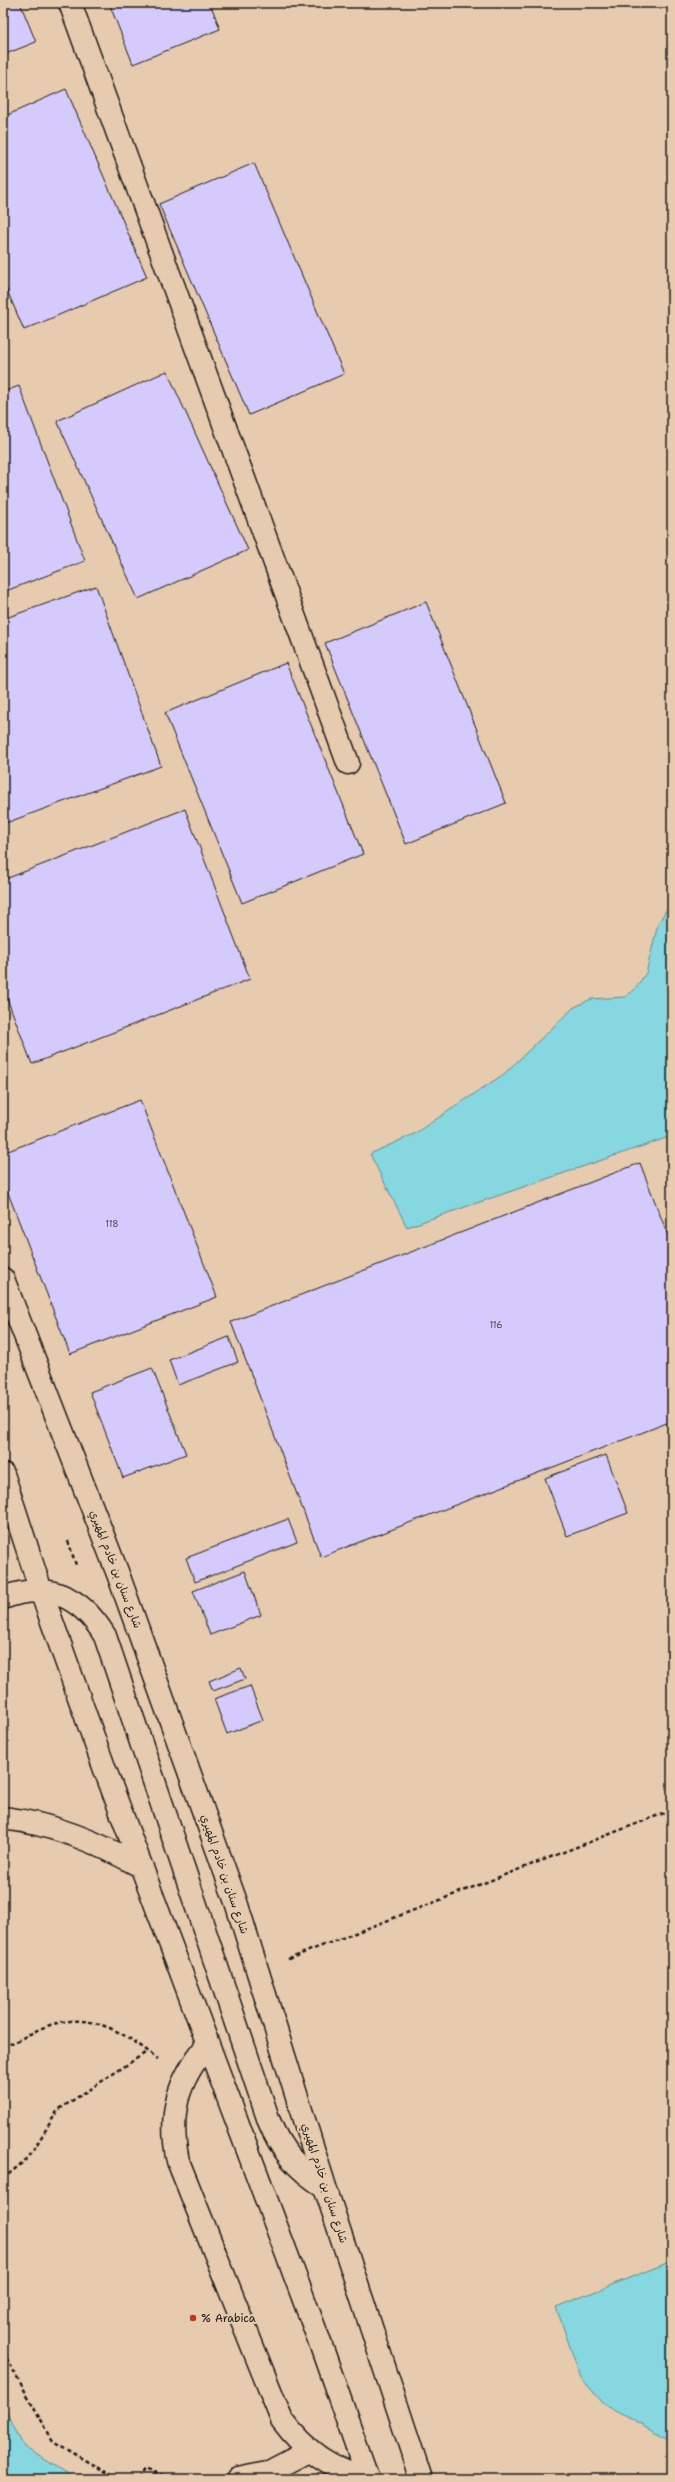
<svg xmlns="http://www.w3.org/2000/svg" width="675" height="2482" font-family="'Shantell Sans','Playpen Sans Arabic',sans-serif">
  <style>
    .water { fill: #86d7df; stroke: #5c8c91 }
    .building { fill: #d4cafc; stroke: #1c1c1c }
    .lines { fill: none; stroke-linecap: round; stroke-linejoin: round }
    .minor-casing { stroke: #1c1c1c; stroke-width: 25 }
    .path { stroke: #1c1c1c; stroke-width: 2.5; stroke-dasharray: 4 3; stroke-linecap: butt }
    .minor { stroke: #e7cbae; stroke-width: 22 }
    .poi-dot { fill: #c8321e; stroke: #e7cbae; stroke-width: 1.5 }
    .labels { text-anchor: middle; stroke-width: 4; stroke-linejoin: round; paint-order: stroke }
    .number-label { font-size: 9px; fill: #4a4854 }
    .street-label { font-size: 11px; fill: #1c1c1c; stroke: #e7cbae }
    .poi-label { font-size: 11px; fill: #1c1c1c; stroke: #e7cbae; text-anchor: start }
  </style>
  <rect width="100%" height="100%" fill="#e7cbae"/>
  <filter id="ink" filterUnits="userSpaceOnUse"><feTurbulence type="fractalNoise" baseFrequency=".025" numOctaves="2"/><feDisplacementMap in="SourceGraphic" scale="8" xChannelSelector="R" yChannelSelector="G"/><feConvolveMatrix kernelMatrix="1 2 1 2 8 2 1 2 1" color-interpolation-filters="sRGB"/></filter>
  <g filter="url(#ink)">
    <path class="water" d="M672,900V1136L407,1227L370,1154L414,1134L504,1074L573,1008L591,999L625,997L634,990L646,973L658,924Z
      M672,2261V2441L604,2404L581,2378L556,2307Z
      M3,2405L24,2447L77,2479H3Z"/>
    <path class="building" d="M3,3H20L36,42L3,55Z
      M109,3H210L220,29L133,64Z
      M66,89L147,277L24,330L3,281V117Z
      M254,163L344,374L249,415L159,204Z
      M167,371L248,550L138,599L57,421Z
      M19,386L85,561L3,592V392Z
      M96,586L161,766L3,824V619Z
      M426,602L506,803L406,844L325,643Z
      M286,663L363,854L242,903L165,713Z
      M185,809L250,979L32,1064L3,988V880Z
      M140,1100L217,1297L70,1354L3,1180V1153Z
      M640,1163L672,1246V1421L321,1557L231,1322Z
      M229,1337L238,1362L178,1385L169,1360Z
      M152,1368L186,1454L123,1478L90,1392Z
      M606,1455L628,1513L567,1536L545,1478Z
      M288,1519L297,1542L195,1582L186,1558Z
      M245,1571L261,1615L210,1635L193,1591Z
      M241,1668L245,1679L213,1691L209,1681Z
      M250,1686L263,1720L227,1734L214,1699Z"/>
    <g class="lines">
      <defs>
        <path id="minor" d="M70,3L348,763
          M3,1279L118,1574L236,1902L325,2187L421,2479
          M3,1474L41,1591L104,1767L319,2340L368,2479
          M3,1598C48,1581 81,1596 105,1636L269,2121C281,2151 298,2170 325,2187
          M3,1818C54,1824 97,1842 142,1867
          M208,2044C177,2081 168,2114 178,2161L282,2420C305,2451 330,2469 367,2478
          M238,2479L267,2473L309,2451"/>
      </defs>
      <use href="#minor" class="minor-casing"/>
      <path class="path" d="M68,1541L76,1565
        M288,1959L672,1810
        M3,2046C19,2042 34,2030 50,2025C93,2011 126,2034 158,2059
        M3,2179L29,2157L58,2110L148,2051
        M3,2352L53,2441L118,2479
        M138,2479L144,2469L169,2479"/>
      <use href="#minor" class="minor"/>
    </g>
  </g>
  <circle class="poi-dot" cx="193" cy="2318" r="4"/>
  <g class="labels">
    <g class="number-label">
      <text x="112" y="1227">118</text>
      <text x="496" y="1328">116</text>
    </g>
    <g class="street-label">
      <text transform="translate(116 1569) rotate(69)" y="4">شارع سنان بن خادم المهيري</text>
      <text transform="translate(225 1874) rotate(71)" y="4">شارع سنان بن خادم المهيري</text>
      <text transform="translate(325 2183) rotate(72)" y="4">شارع سنان بن خادم المهيري</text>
    </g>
    <g class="poi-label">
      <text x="201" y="2322">% Arabica</text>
    </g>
  </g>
  <rect width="675" height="2482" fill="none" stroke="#e7cbae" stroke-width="16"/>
  <rect x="8" y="8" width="659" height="2466" fill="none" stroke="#1c1c1c" stroke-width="1.5" filter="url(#ink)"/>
</svg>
